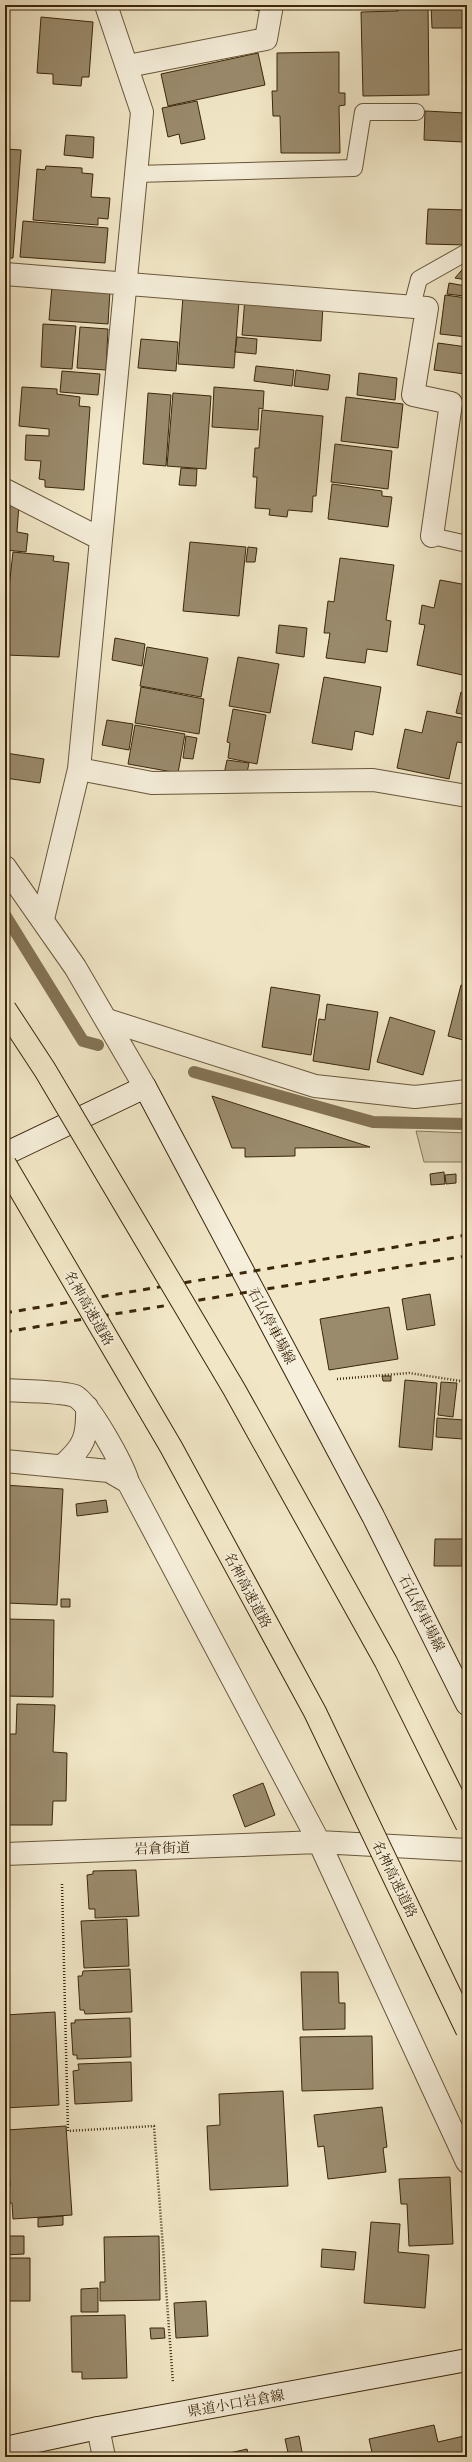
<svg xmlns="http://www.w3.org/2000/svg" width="472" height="2462" font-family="'Sorts Mill Goudy','Noto Serif JP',serif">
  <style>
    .green { fill: #d2c6a7; stroke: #867659 }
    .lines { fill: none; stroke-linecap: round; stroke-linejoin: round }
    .stream { stroke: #837355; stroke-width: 12 }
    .building { fill: #9a8b6d; stroke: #3b270b }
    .service-casing { stroke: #68573a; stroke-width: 18 }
    .minor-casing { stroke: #68573a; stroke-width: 24 }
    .tertiary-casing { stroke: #68573a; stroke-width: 24 }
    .secondary-casing { stroke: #3b270b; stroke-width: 24 }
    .path { stroke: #3b270b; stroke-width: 2.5; stroke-dasharray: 1 2; stroke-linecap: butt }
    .service { stroke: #f6efdb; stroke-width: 16 }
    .minor { stroke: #f6efdb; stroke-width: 22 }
    .tertiary { stroke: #f6efdb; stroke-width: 22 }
    .secondary { stroke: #f6efdb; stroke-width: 22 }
    .rail { stroke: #3b270b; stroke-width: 3; stroke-dasharray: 7 7; stroke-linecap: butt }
    .motorway-bridge-casing { stroke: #3b270b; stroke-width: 24; stroke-linecap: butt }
    .motorway-bridge { stroke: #f1e7c7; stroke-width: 22 }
    .labels { text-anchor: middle; stroke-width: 3.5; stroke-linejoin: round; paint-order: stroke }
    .street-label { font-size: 14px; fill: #3b270b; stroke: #f6efdb }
  </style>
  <rect width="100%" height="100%" fill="#f1e7c7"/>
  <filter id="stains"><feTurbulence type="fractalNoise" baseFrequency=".005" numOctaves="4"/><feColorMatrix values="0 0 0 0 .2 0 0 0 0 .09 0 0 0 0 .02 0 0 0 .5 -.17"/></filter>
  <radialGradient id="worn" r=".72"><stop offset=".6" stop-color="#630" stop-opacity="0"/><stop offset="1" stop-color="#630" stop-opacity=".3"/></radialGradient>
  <path class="green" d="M416,1131L467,1133V1162H424Z"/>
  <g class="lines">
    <path class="stream" d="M5,915L83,1041L98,1045
      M194,1072L373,1122L467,1124"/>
  </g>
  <path class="building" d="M233,5H262L260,11Z
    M398,5H428L429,95L363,96L361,12L398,11Z
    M431,5H467V28H432Z
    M41,17L93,22L89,77H82L81,86L53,84V74L37,73Z
    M5,48H8L5,91Z
    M339,52V93H345V105L339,106L340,153H281L280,116H273L272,91H277V53Z
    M258,53L265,85L168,106L161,74Z
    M197,101L205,139L181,144L179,134L168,137L162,108Z
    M425,111L465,113L464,142L424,140Z
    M66,135L94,137L93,158L64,155Z
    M5,149L21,150L13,258H5Z
    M46,166L82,168V173L93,174L91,197L110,198L108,219L98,218V225L33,220L37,169L45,170Z
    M428,209L467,210V245L426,244Z
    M23,221L108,228L105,263L20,257Z
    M467,264V280L455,278Z
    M449,283L466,286L464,296L447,294Z
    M52,286L110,291L108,324L49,320Z
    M445,295L467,298V337L440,334Z
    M183,296L239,301L234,368L178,364Z
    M245,298L323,305L321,341L242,335Z
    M43,324L76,326L72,369L41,367Z
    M80,327L108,329L106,370L77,368Z
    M237,337L257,339L256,354L235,352Z
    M141,339L178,342L176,371L138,368Z
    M438,343L467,347L465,374L434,370Z
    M256,366L294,370L292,386L254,381Z
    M296,370L330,375L328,390L294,386Z
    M62,371L100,374L98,395L60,392Z
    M359,373L397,378L395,400L357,395Z
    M22,387L57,389V394L80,397L79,406L90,407L84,490L45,487V480L39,479L41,461L25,460L26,435L49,436V429L19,426Z
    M214,387L264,391L263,409L259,408L258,430L212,427Z
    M148,393L171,395L166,466L143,464Z
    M173,393L211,396L206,469L167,466Z
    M346,397L403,404L398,448L341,441Z
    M262,410L323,416L316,496H313L312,512L288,510L287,517L269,515L270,509L255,508L257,477H253L255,448H259Z
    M335,444L392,451L388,489L331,482Z
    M181,468L197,469L196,486L179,485Z
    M332,484L382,491V496L392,497L388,527L328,519Z
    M5,503L19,504L17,532L28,534L26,552L5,550Z
    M190,542L246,547L239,616L183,611Z
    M248,547L257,548L255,562H246Z
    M13,552L54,556L53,561L69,563L59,657L5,655V624Z
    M340,558L394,565L386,620L391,621L387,652L367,649L365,663L326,658L330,633H324L328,601L334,602Z
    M440,580L467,585V676L417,665L425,625L419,624L422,605L434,608Z
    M279,625L307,628L304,657L276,653Z
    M115,638L145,644L142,666L112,660Z
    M147,647L208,658L201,697L140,686Z
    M238,657L279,664L270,713L229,706Z
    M324,677L381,687L373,735L355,731L352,750L312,743Z
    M141,687L204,699L199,734L135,723Z
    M461,692L467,693V715L456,713Z
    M233,709L266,715L257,764L228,758L230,743L227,742Z
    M427,711L467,719L464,743L457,742L449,779L397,768L405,729L422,733Z
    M107,720L133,724L129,750L102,745Z
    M135,725L185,734L178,773L128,764Z
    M186,736L197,738L193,759L183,758Z
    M6,753L44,759L40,783L5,778Z
    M227,760L249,763L247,773L224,774Z
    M461,985L467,987V1041L448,1036Z
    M271,987L320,995L311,1055L262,1047Z
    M327,1004L378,1012L369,1070L313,1061L319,1019L325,1020Z
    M390,1017L435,1031L423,1075L377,1062Z
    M212,1096L370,1147L295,1148V1156L245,1157V1148H232Z
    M444,1172L445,1184L431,1185L430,1174Z
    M456,1174V1183L446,1184L445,1175Z
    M430,1294L435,1325L407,1330L402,1299Z
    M389,1307L398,1359L329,1370L320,1319Z
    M382,1376H391V1381H383Z
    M405,1380L437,1383L432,1450L399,1447Z
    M441,1382L457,1383L453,1417L438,1415Z
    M437,1418L464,1420L463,1439L436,1437Z
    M5,1485L63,1489L57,1605L5,1603Z
    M106,1500L108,1512L77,1516L76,1504Z
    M435,1539H463L462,1566H434Z
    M61,1599H70V1607H61Z
    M6,1619L54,1620L53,1697L5,1696Z
    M17,1704L55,1705L53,1752L67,1753L66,1801H53L52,1825H5V1734H16Z
    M263,1783L275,1815L245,1827L233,1795Z
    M136,1870L139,1916L95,1918V1909H89L87,1875L93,1874V1871Z
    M127,1919L129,1966L84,1968L81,1921Z
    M130,1969L132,2012L85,2014L84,2010H80L78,1976H82L83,1971Z
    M301,1972H338L339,2003H345V2029L303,2030Z
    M55,2012L59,2105L5,2108V2015Z
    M130,2018L131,2057L77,2059V2055H73L71,2023H75V2020Z
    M372,2036L373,2089L302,2091L300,2037Z
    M131,2062L132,2101L75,2104L73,2071L79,2070L78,2064Z
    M283,2091L288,2186L210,2190L207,2126L220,2125L219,2094Z
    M382,2107L387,2147L383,2148L386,2172L328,2179L324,2146L318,2147L314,2115Z
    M66,2126L72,2215L13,2219L12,2203H5V2186H10L7,2130Z
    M450,2177L453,2244L409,2246L407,2204H401L399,2179Z
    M63,2216V2225L38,2227V2218Z
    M371,2222L400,2224L398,2252L429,2255L425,2308L364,2303Z
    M5,2236H24V2254L5,2255Z
    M159,2236L160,2300L100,2301V2282H105L104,2237Z
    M322,2249L356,2252L354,2270L321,2267Z
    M5,2258H30V2301H5Z
    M98,2288V2312H81V2289Z
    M206,2301L208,2336L176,2338L174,2303Z
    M125,2315L127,2378L82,2379V2372H72L71,2316Z
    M150,2328H164L165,2338L151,2339Z
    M434,2425L438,2442L464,2436L467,2457H373L369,2439Z
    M299,2436L303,2457H289L285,2439Z
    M247,2449L249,2457H222L221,2455Z"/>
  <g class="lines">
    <defs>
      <path id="service" d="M136,174L354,168L363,112H416
        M412,306L419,279L467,252
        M432,536L467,544"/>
      <path id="minor" d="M128,66L266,39L272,5
        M5,274L427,308L413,395L451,403L432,536
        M5,490L101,539
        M79,769L152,783L373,780L467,796
        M43,919L79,769L142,112L106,5
        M107,1020L315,1086L415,1097L467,1091
        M5,1390C20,1391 63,1391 75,1396C90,1404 123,1465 128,1482L319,1842L467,2162
        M5,1461L109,1471L128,1482
        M62,1466C84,1447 88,1437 87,1407
        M5,1854L319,1842L467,1850
        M98,2428L104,2457"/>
      <path id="tertiary" d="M5,867L75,967L145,1087"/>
      <path id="secondary" d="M5,1154L145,1087L373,1516L467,1704
        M5,2448L98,2428L467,2360"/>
    </defs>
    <use href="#service" class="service-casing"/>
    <use href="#minor" class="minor-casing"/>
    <use href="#tertiary" class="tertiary-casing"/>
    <use href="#secondary" class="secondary-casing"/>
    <path class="path" d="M337,1379L409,1373L467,1382
      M62,1884L68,2131L154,2126L173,2383"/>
    <use href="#service" class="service"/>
    <use href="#minor" class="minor"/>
    <use href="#tertiary" class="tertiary"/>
    <use href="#secondary" class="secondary"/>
    <path class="rail" d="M5,1313L467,1235
      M5,1332L467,1256"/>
    <defs>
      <path id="motorway-bridge" d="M5,1009L45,1070L234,1389L386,1662L467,1825
        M5,1164L171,1447L315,1712L467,2030"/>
    </defs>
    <use href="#motorway-bridge" class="motorway-bridge-casing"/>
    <use href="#motorway-bridge" class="motorway-bridge"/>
  </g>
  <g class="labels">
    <g class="street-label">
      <text transform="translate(89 1308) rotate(60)" y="5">名神高速道路</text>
      <text transform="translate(272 1326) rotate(62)" y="5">石仏停車場線</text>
      <text transform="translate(248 1590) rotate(62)" y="5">名神高速道路</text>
      <text transform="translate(422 1613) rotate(63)" y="5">石仏停車場線</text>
      <text transform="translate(162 1848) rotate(-2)" y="5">岩倉街道</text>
      <text transform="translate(395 1879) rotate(64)" y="5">名神高速道路</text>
      <text transform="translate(236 2403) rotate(-10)" y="5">県道小口岩倉線</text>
    </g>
  </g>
  <rect width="472" height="2462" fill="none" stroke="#f1e7c7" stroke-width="20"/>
  <rect x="6" y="6" width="460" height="2450" fill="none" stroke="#3b270b" stroke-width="2"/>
  <rect x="10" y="10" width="452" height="2442" fill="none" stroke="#3b270b"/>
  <rect width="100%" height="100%" filter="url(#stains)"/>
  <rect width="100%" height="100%" fill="url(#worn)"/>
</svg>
